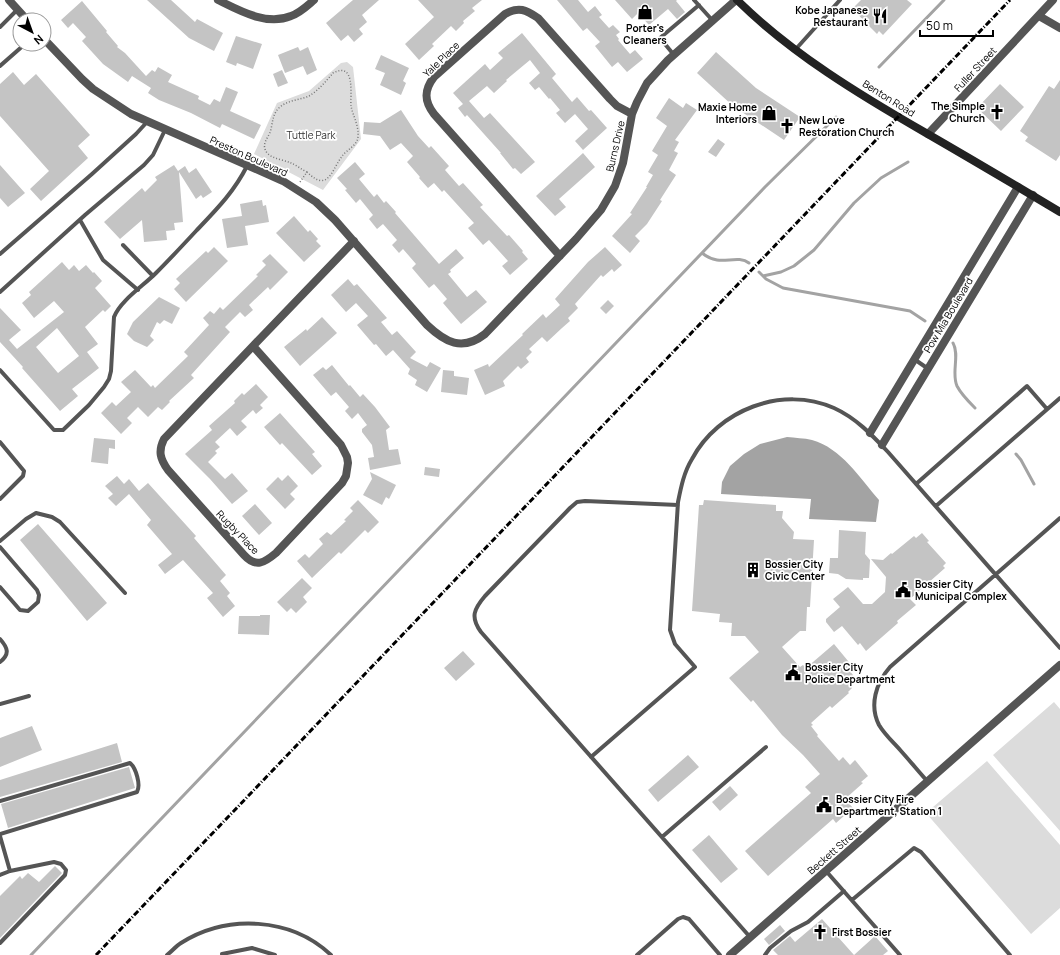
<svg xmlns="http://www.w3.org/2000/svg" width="1060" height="955" font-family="Manrope,sans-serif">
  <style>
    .green { fill: #dcdcdc }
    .water { fill: #a3a3a3 }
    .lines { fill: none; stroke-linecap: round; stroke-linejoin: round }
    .stream { stroke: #a3a3a3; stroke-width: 3 }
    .building { fill: #c4c4c4; fill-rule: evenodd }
    .path { stroke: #777; stroke-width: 1.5; stroke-dasharray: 1 2; stroke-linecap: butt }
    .lane { stroke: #555; stroke-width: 4 }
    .street { stroke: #555; stroke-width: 8 }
    .secondary { stroke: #222; stroke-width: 8 }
    .rail { stroke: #000; stroke-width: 3; stroke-dasharray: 6 2 1 2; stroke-linecap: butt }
    .labels { text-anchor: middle; stroke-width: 3.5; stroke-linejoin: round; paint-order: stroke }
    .poi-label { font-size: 10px; font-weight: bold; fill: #000; stroke: #fff; text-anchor: start }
    .street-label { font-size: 10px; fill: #000; stroke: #fff }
    .park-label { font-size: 10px; fill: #333; stroke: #fff }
  </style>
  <rect width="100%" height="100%" fill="#fff"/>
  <path class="green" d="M347,62L353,67L361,139L323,190L254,154L277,103L309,91L341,63Z
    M1054,702L1060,709V831L993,755Z
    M987,761L1060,845V908L1031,934L926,813Z"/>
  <path class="water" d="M787,437C795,438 804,438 812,440C841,448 860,478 879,500L876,522L809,519L811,499L721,494L722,482L730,466L744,454L760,444Z"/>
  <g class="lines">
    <path class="stream" d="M879,67L944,0
      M702,253C707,257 711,259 717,260C727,262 740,256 749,263
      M759,272L766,279L783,288L910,311L925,321
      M763,276L781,272L794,266L814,250L854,203L881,178L908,162
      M953,343C960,355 951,373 957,386C961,394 969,402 975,408
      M1016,454L1021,460L1034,484
      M31,955L765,187L836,117"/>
  </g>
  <path class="building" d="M147,0H171L195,22L197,19L223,33L214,51L189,38Z
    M353,0H379L362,15L367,22L359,29L363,34L354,42L348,35L341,41L326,23Z
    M418,0H482L472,8L475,11L463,21L464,23L456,31L451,26L432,44L434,46L419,60L405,44L434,17Z
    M557,0H578L588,12L595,6L602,15L599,17L609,28L613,25L620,32L616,35L619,39L618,40L630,54L635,50L643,59L627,72L618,62L612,67L595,46L600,42L587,28L583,31Z
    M615,0H677L676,1L685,12L677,19L668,9L649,25L638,13L632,19Z
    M861,0H907L912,4L883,35L879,31L877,34L869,26L868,28L861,22L863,20L856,12L858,10L854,7Z
    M82,1L107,31L106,32L118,46L117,47L125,53L146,76L152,70L155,72L158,67L172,75L168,82L199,96L198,99L210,105L214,99L220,102L226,87L238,92L230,111L261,125L254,139L222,124L220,128L191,113L159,100L148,93L151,88L132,76L128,82L103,64L82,41L86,37L73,23L68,28L61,20Z
    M522,33L556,74L552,78L572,102L577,97L589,111L591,110L607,128L583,150L575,141L588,129L575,114L565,123L556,113L560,110L550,98L549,99L539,87L535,90L529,83L540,73L530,60L506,80L507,81L494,93L487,86L469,101L484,118L490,113L535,162L521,174L515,168L513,169L500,153H501L467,115L465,117L458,108L463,104L453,93L485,64L490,70L503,58L498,53Z
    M236,36L262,44L253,69L237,63L236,66L226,62Z
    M298,47L300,51L308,47L317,70L307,75L303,66L285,73L278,55Z
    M716,52L756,88L800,117L784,140L733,106L697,73Z
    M381,55L409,68L403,81L406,83L401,95L380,85L385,73L375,69Z
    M282,70L288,83L278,87L273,74Z
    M13,72L24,85L36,74L90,135L78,146L88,158L41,201L30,189L49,171L0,116V84Z
    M1060,80V155L1056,161L1025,141L1028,137L1020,131L1049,86L1054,89Z
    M1000,84L1024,107L1001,131L977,108Z
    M669,98L683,108L686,103L697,110L675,140L679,142L674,151L678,153L669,170L676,175L660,200L662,201L647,224L635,236L640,241L630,253L612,236L632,214L630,213L647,187H646L653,175L648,172L658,155L652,151L667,126L656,118Z
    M401,110L418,136L429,148L431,146L449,166L445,170L459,186L463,183L483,205L480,207L507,236L509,235L523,251L522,252L528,259L510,275L502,266L508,261L489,240L483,245L468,228L474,223L444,190L442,192L434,183L428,188L419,178L420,177L407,162L413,156L401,143L390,150L380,136L363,134L364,122L380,123Z
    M718,139L725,144L716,157L708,152Z
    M583,153L595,167L559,199L566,207L555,216L536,196Z
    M355,162L365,174L359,179L374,197L377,194L384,203L386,201L396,212L395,213L439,264L456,249L464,258L450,270L451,272L448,274L467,297L476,290L487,302L461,324L443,303L447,299L434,284L429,288L412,268L416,264L403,249L399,253L392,245L397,240L383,224L377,229L369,219L373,215L360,199L356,203L345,190L347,189L337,178Z
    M0,165L25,193L8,207L0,198Z
    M174,165L178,171L185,166L189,173L196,168L212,192L203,198L201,195L196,199L179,172L183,222L174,223L175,230L166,231L167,240L144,242L142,220L120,239L104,222L142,188L145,192L157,180L155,177Z
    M262,200L263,206L266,205L269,222L245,226L248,245L227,248L222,219L242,216L240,204Z
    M294,216L308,232L310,230L318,239L316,241L321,246L304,262L276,233Z
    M214,247L228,261L186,302L174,289L180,283L176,279L206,251L208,253Z
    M605,247L622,265L614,272L612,269L603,277L601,275L575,304L578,308L568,318L570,321L562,328L547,342L542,337L529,349L532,352L526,358L529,362L521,369L518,366L503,381L505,386L485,395L474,370L488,364L489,367L523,335L522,334L543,314L546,318L560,305L555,299L588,262Z
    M270,254L288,272L270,290L268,287L249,305L253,310L245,317L240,312L225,327L230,332L191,375L194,378L169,401L170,402L162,410L158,407L148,417L138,407L127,418L132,423L121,434L101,413L112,402L116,406L131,392L121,382L135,370L151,387L153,385L155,388L188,356L184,352L209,325L203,318L210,311L214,314L220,307L223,310L258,276L256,275L266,265L262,261Z
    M62,262L69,270L74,265L79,271L86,265L93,273L94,272L102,281L95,288L111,306L105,312L103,310L85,327L98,344L87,352L99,368L72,389L78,396L60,411L22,368L23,367L0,342V308L21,330L9,340L17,349L64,312L54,301L34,318L22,303L31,295L29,292ZM57,328L79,356L58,373L36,347Z
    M348,279L354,286L357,284L387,318L381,322L392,335L397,331L416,352L410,358L427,367L430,362L441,368L427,392L415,385L417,380L408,374L410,369L393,350L386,356L376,344L374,345L357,325L368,316L356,303L346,312L331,295Z
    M159,297L180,308L172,324L164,320L160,324L157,322L150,336L154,340L147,347L134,341L127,334L133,322Z
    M608,300L614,306L606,314L600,308Z
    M322,317L337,333L300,366L284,347L306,329L307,331Z
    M332,365L349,386L350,385L360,397L363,394L375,407L390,427L386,430L389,450L398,449L401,464L370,470L368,458L374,457L372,445L362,432V429L367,425L358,413L352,419L345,411L349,407L336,392L331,396L313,375L323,367L326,370Z
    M443,370L454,371V376L469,378L467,395L441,392Z
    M256,384L268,397L260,405L263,408L256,414L253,410L241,421L247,427L237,436L230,428L215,442L220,447L215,451L217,453L208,462L225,479L232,473L248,491L232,504L210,479L185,454L212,430L209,426L235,403L234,401L242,393L244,395Z
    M280,413L315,452L312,454L322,466L312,475L282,443L280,445L264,427Z
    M94,438L115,440V449L109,448L108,464L91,462Z
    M425,467L440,469L439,477L424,475Z
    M370,472L396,485L389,499L386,497L382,505L363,495L372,479Z
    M288,475L298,486L290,494L295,499L285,509L266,489L278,477L282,481Z
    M117,476L124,484L129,479L139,491L148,483L196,536L194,538L226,575L220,581L230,593L227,596L235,606L223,617L207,598L213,593L183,560L165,574L158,565L172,554L147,525L151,520L129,494L116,506L108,498L113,494L105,486Z
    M358,500L379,522L368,533L365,530L341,554L339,552L312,578L297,561L305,554L309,558L323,544L319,539L327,532L331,535L346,521L344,520L353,511L350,508Z
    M704,500L776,505V511H783L782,518L794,532L793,539L814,540L810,607H807L806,631H800L782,647L800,667L803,665L806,668L834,644L853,667L849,670L853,675L852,688L848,692L849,693L832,708L830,706L811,723L813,725L811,726L818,735L817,736L839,761L843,757L850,765L855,760L868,776L861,782L863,783L845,799L853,808L836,823L833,819L768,876L745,851L811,793L805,787L820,774L803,755L782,735L753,700L751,702L729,678L759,652L745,636H731L732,623L719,622L720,614L692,611L699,505H703Z
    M255,504L272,523L259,535L242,516Z
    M38,524L107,603L87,621L20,540Z
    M839,530L866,532L865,554L870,560L869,578H863V580L846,579L838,574L829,573L830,558H838Z
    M922,533L929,541L927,542L946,563L943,566L945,568L910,599L916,605L897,621L898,623L866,651L860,643L858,645L842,626L834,632L826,622V619L840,607L833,599L848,587L863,604H872L885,592L886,577L871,559L883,560L891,553L892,554L914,536L916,538Z
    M302,578L312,588L303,597L307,602L296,613L291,608L287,612L277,602Z
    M260,615H270L269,635L238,634L239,616H260Z
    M463,651L475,664L456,681L444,668Z
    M32,726L42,750L0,767V738Z
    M117,743L122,762L0,797V780Z
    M688,755L699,767L658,802L648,790Z
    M129,767L135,788L8,828L1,804Z
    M730,786L738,795L720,811L712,802Z
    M709,835L738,869L721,883L692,850Z
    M55,866L62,873L0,938V896L20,876L22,879L28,873L39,882Z
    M822,919L854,955L875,936L888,951L883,955H778L773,950L790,936L795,942Z
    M780,925L785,931L769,945L764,939Z"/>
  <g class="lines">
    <path class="path" d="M300,182L307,172C329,194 332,168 343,155C348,149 358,145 358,136C359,126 353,116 351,106C350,95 356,61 333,73C327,80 318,91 309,96C300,100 288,100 280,107C273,113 273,120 271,129C270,137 259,144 268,154C274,159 284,160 291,163C296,165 301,169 307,172"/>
    <path class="lane" d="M694,0L713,21
      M0,27L17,10
      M795,50L840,0
      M674,55L660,38L699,5
      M0,66L25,44
      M80,220L103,260L138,290
      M123,245L153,276
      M0,254L92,174L136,134L147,122
      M0,292L85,215L144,165L153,155L165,130
      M914,359L927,368
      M0,370L54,430H63L89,405L104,387L109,379L111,371L114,317C120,301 143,286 156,273C170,259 183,245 196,231C216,210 234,192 247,166
      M0,442L24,471L23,476L0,499
      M916,484L1027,386L1047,409
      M678,505L585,501L577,502L570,508L485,596C474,609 470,617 481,632L750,937
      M936,506L1060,398
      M0,541L26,519L36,513L52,517L60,522L125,593
      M0,547L37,590L39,595L38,602L28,611L20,610L0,587
      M0,639C8,648 10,654 0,662
      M0,704L29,696
      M591,757L695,667L675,644L670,630L678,502C681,487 684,472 692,459C718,410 782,385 834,408C856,418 872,435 888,452L1060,648
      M928,782C919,772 910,761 901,751C894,743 885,735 879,725C869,705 876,683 890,667L1060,518
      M0,801L130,763C136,768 141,785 137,792L0,834
      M0,836L10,871L0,875
      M662,837L766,747
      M826,871L900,955
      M852,900L914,848L921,852L1010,955
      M0,943L65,875L66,870L61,864L54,862L10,871
      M222,954L252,948L275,955
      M167,955C172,951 176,946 181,943C227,914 291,917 331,955
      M637,955L678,919L683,917L689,919L720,955
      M765,955L770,948L791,931L808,922L844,891"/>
    <path class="street" d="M9,0L27,20
      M218,0C240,11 267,26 291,16C300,13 307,6 314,0
      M1039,16L1060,28
      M44,39L82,79L93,89L131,114L283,181L316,202L335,220L427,325C445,342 462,352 485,334L576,239L601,210L615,186L623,163L632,114L637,102L647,83L668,60L736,0
      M928,134L1053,0
      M560,256L434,114C424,101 424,90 434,77L505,14C519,6 526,10 538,18L610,99L617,106L632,114
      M253,346L341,445L347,457L348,463L346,476L342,483L276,553C264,563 256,568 244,555L168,470C160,459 158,451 164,439Z
      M253,346L354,241
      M870,433L1018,187
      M882,445L1033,195
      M730,955L1060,665"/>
    <path class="secondary" d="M737,0C792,54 860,95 926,133C971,159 1015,185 1060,212"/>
    <path class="rail" d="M96,955L1010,0"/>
  </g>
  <defs>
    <symbol id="shop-bare" viewBox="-9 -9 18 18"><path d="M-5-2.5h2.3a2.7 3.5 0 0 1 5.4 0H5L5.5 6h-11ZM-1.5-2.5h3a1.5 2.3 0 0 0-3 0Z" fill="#000" stroke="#fff" stroke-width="2.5" paint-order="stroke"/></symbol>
    <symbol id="restaurant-bare" viewBox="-9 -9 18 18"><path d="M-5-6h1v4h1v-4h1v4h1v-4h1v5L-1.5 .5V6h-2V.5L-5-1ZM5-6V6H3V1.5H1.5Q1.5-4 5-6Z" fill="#000" stroke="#fff" stroke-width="2.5" paint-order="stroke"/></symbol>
    <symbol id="church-bare" viewBox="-9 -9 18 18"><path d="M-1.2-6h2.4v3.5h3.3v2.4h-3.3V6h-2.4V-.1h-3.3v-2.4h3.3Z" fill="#000" stroke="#fff" stroke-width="2.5" paint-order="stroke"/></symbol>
    <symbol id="building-bare" viewBox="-9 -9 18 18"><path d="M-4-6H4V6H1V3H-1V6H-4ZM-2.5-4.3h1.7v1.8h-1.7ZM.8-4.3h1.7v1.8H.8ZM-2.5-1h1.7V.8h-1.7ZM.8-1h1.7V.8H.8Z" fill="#000" stroke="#fff" stroke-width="2.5" paint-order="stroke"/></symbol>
    <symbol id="civic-bare" viewBox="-9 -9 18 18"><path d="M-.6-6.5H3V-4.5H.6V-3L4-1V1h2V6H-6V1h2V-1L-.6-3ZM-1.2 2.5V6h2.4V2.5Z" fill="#000" stroke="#fff" stroke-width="2.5" paint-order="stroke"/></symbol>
  </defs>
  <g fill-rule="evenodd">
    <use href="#shop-bare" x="634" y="1" width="22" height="22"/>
    <use href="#restaurant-bare" x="869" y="5" width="22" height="22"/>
    <use href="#church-bare" x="986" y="101" width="22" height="22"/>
    <use href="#shop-bare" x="758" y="102" width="22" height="22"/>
    <use href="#church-bare" x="776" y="115" width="22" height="22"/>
    <use href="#building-bare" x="742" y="559" width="22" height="22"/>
    <use href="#civic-bare" x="892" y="579" width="22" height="22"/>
    <use href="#civic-bare" x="782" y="662" width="22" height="22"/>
    <use href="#civic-bare" x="813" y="794" width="22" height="22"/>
    <use href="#church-bare" x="809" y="921" width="22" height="22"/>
  </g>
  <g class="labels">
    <g class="poi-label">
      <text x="868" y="14" text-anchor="end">Kobe Japanese<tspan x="868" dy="12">Restaurant</tspan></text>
      <text x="645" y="32" text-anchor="middle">Porter's<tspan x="645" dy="12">Cleaners</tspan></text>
      <text x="985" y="110" text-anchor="end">The Simple<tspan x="985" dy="12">Church</tspan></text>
      <text x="757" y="111" text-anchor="end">Maxie Home<tspan x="757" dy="12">Interiors</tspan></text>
      <text x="799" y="124">New Love<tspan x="799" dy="12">Restoration Church</tspan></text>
      <text x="765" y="568">Bossier City<tspan x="765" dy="12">Civic Center</tspan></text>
      <text x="915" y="588">Bossier City<tspan x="915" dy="12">Municipal Complex</tspan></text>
      <text x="805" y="671">Bossier City<tspan x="805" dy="12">Police Department</tspan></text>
      <text x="836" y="803">Bossier City Fire<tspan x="836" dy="12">Department, Station 1</tspan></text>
      <text x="832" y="936">First Bossier</text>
    </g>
    <g class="street-label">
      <text transform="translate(441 59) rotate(-44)" y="4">Yale Place</text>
      <text transform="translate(975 69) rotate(-47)" y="4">Fuller Street</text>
      <text transform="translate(889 98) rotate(32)" y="4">Benton Road</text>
      <text transform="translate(615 146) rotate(-77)" y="4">Burns Drive</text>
      <text transform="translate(249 156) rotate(24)" y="4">Preston Boulevard</text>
      <text transform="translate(948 315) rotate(-59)" y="4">Pow Mia Boulevard</text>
      <text transform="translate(238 532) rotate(46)" y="4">Rugby Place</text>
      <text transform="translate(834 850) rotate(-41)" y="4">Beckett Street</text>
    </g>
    <g class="park-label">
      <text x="311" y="139">Tuttle Park</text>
    </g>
  </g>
  <g transform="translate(32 32) rotate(139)"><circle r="19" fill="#ffffff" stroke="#999999"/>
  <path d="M0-3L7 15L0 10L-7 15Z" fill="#000000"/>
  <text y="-6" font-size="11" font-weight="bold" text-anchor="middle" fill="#000000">N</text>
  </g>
  <path d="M920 30v6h73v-6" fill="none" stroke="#000000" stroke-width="2"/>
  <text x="926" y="30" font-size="12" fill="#000000" stroke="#ffffff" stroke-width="3" paint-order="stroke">50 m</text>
</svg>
